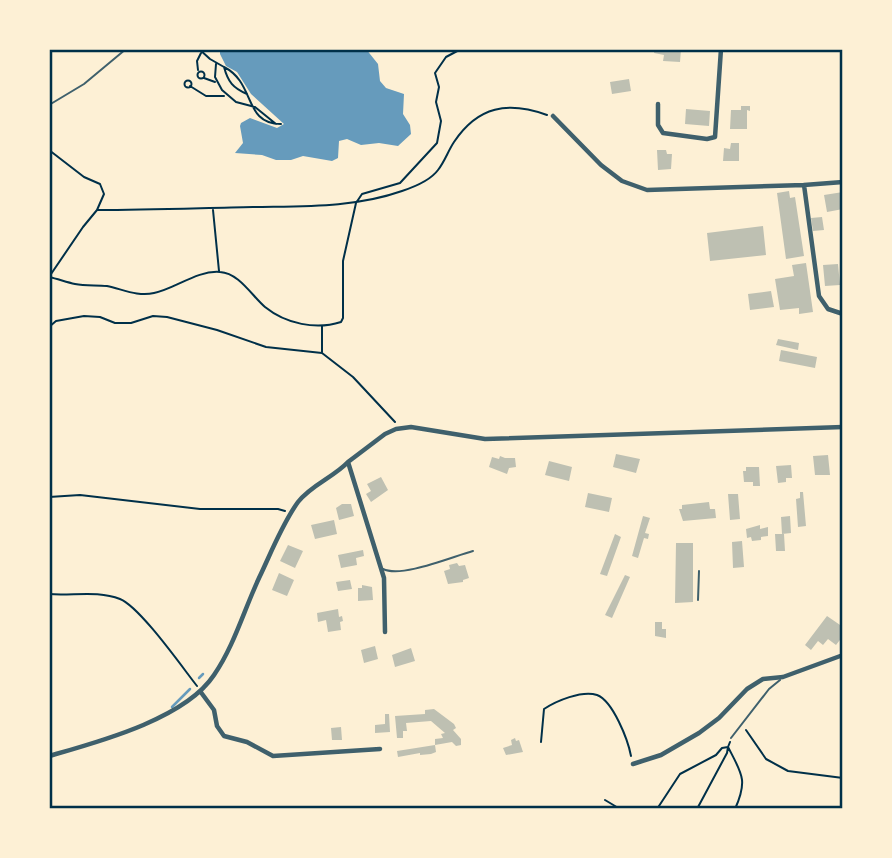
<svg xmlns="http://www.w3.org/2000/svg" width="892" height="858" font-family="'Zilla Slab',serif">
  <style>
    .water { fill: #669bbc }
    .lines { fill: none; stroke-linecap: round; stroke-linejoin: round }
    .stream { stroke: #669bbc; stroke-width: 2.5 }
    .building { fill: #bec0b2 }
    .path { stroke: #003049; stroke-width: 2 }
    .service { stroke: #3f606c; stroke-width: 2 }
    .minor { stroke: #3f606c; stroke-width: 4.5 }
    .neatline { fill: none; stroke: #003049; stroke-width: 2.5 }
  </style>
  <rect width="100%" height="100%" fill="#fdf0d5"/>
  <path class="water" d="M220,49H366L378,64L380,81L386,88L404,94L403,114L410,125L411,134L398,146L379,143L361,145L347,139L339,141L338,158L332,161L303,156L291,160H276L262,155L235,153L243,143L240,126L241,123L250,118L277,128L284,124L251,94L237,72L226,66L220,54Z"/>
  <g class="lines">
    <path class="stream" d="M199,678L203,674
      M172,707L190,689"/>
  </g>
  <path class="building" d="M655,49H681L680,62L663,61L664,55L654,53Z
    M629,79L631,91L612,94L610,82Z
    M741,106H750V111L747,110V129H730L731,110H741Z
    M686,109L710,111L709,126L685,124Z
    M731,143H739V161H723L724,148L730,149Z
    M657,150H666L667,154H672L671,169L658,170Z
    M789,191L790,198L795,197L804,256L786,259L777,193Z
    M843,192V209L827,212L824,195Z
    M822,217L824,230L813,231L811,218Z
    M763,226L766,255L710,261L707,233Z
    M806,263L813,312L799,314V308L780,310L775,279L794,276L792,265Z
    M838,264L840,285L825,286L823,265Z
    M771,291L774,307L750,310L748,294Z
    M778,339L799,343L798,350L776,345Z
    M781,350L817,357L815,368L779,361Z
    M616,454L640,459L636,473L613,467Z
    M828,455L830,475H815L813,456Z
    M500,456L505,458H515L516,467L509,468L507,474L489,467L492,457L499,459Z
    M549,461L572,467L569,481L545,475Z
    M791,465L792,478H786V482L778,483L776,466Z
    M746,467H759L760,486H753V482H744L743,471H746Z
    M381,477L388,490L371,502L366,494L371,491L367,484Z
    M800,492H803L806,526L798,527L796,499L800,498Z
    M588,493L612,498L609,512L585,507Z
    M728,494H738L740,519L730,520Z
    M709,502L710,509H715L716,518L683,521L679,509H682V505Z
    M342,504H351L354,516L339,520L336,508Z
    M643,516L650,518L645,533L649,534L648,539L644,538L638,558L632,556Z
    M790,516L791,533L782,534L781,517Z
    M334,520L337,534L315,539L311,525Z
    M760,525V529L768,527V536L761,537V540L752,541L751,537L747,538L746,529Z
    M615,534L621,537L607,576L600,574Z
    M775,534H784L785,551H776Z
    M742,541L744,567L733,568L732,542Z
    M676,543H693V602L675,603Z
    M288,545L303,551L295,568L280,561Z
    M363,550L364,556L356,558L357,565L341,568L338,555Z
    M457,563L459,566L465,565L469,578L463,580V582L448,584L444,571L450,569L449,565Z
    M279,573L294,580L287,596L272,590Z
    M625,575L630,577L612,618L605,615Z
    M350,580L352,589L338,591L336,582Z
    M362,585L372,587L373,600L358,601V588H362Z
    M338,609L339,617L342,616L343,621L340,622L341,630L328,632L326,620L318,622L317,613Z
    M827,616L843,627V636L836,645L828,639L823,645L818,641L811,650L805,645Z
    M655,622H662V629H666V638L655,636Z
    M375,646L378,659L364,663L361,650Z
    M411,648L415,661L395,667L392,655Z
    M434,709L454,724L456,728L453,730L461,739V745L456,746L452,742L435,745L436,752L431,754L420,755V753L398,757L397,751L435,745V739L443,738L441,734L445,733L431,721L406,723L407,731H403V738H397L395,716L425,714V710Z
    M385,714H389L390,732L375,733V725L385,724Z
    M341,727L342,740H332L331,728Z
    M515,738L516,741L519,740L523,752L506,755L503,748L512,745L511,740Z"/>
  <g class="lines">
    <path class="path" d="M199,49L210,59L224,67C228,82 233,88 247,94
      M216,64L215,77L222,90L236,102L255,107L276,124
      M224,67C256,83 243,124 281,124
      M198,70L197,61L201,53
      M197.5 75a3.5 3.5 0 1 1 7 0a3.5 3.5 0 1 1-7 0Z
      M204,78L215,82
      M184.5 84a3.5 3.5 0 1 1 7 0a3.5 3.5 0 1 1-7 0Z
      M190,86L206,96H224
      M49,150L84,177L100,184L104,194L97,210L83,227L49,277C58,279 66,282 75,284C85,286 96,285 107,286C122,289 138,297 154,293C175,289 197,270 220,272C239,273 252,296 265,307C286,324 316,330 341,322L343,318V261L356,203L362,194L400,183L437,143L441,121L436,102L439,87L435,73L446,57L461,49
      M98,210C149,210 201,208 253,207C302,206 354,208 402,191C414,187 430,181 438,170C445,161 448,151 454,142C478,106 508,101 547,115
      M213,210L219,271
      M49,327L56,321L84,316L100,317L115,323H131L153,316L167,317L217,330L266,347L322,353L353,377L395,422
      M322,352V326
      M49,497L80,495L200,509H278L285,511
      M49,594C72,596 98,590 120,599C140,607 182,667 197,686
      M746,730L766,759L788,771L843,778
      M541,742L544,709C556,701 582,690 597,695C613,701 628,740 631,756
      M605,800L620,809
      M657,809L680,774L716,755L722,748L728,747L730,742
      M697,809L727,753L728,747C742,774 748,780 735,809"/>
    <path class="service" d="M49,105L84,84L126,49
      M383,569C402,578 451,557 473,551
      M698,600L699,571
      M731,738L769,689L780,680"/>
    <path class="minor" d="M658,104V125L663,133L707,139L715,137L721,49
      M553,116L601,165L622,181L647,190L804,185
      M843,182L804,185L819,296L828,309L843,314
      M385,632L384,578L348,462L385,434L396,429L411,427L485,439L843,427
      M200,691L214,710L217,726L224,736L247,742L273,756L380,749
      M49,756C98,742 185,719 214,675C234,646 244,610 259,578C271,553 282,524 298,502C311,485 334,477 348,462
      M633,764L661,755L699,733L719,718L747,689L763,679L783,677L843,655"/>
  </g>
  <rect width="892" height="858" fill="none" stroke="#fdf0d5" stroke-width="102"/>
  <rect x="51" y="51" width="790" height="756" class="neatline"/>
</svg>
